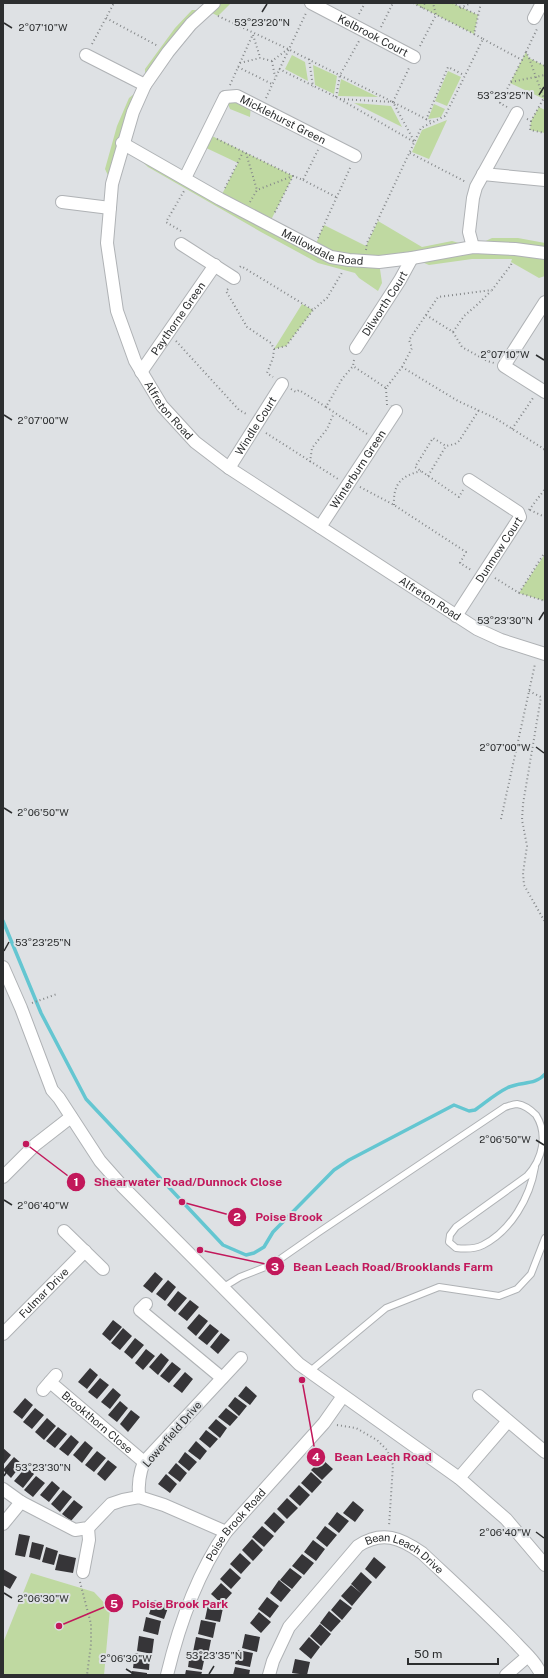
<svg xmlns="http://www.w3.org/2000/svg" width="548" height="1678" font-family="'Public Sans',sans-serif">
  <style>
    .green { fill: #bfd9a1 }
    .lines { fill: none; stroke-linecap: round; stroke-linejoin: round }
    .stream { stroke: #64c6d1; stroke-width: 3.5 }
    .building { fill: #363538 }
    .service-casing { stroke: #afb2b5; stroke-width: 8 }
    .minor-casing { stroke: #afb2b5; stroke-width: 14 }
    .path { stroke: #85888a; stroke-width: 2; stroke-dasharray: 1 3; stroke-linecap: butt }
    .service { stroke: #fff; stroke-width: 6 }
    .minor { stroke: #fff; stroke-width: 12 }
    .ticks { fill: none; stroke: #2c2e2f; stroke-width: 1.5 }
    .labels { text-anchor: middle; stroke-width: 4; stroke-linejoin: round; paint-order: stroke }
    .street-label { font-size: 11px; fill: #2c2e2f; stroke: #dee1e4 }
    .ticks-label { font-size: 10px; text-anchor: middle; fill: #2c2e2f; stroke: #dee1e4; stroke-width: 4; stroke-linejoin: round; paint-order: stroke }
    .leader { fill: none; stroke: #c2185b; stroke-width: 1.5 }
    .callout-dot { fill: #c2185b; stroke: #dee1e4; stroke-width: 1.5 }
    .mark-label { font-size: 12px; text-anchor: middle; font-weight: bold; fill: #fff }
    .callout-label { font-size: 12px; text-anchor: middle; font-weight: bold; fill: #c2185b; stroke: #dee1e4; stroke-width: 4; stroke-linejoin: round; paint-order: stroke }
  </style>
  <rect width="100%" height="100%" fill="#dee1e4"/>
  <path class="green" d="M214,3H231L218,16L206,10L168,52L123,143L220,198L238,163L202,146L208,134L293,176L269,224L314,248L324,225L366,246L378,221L422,247L452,241L473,247L492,238H518L545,243V276L539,278L511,262L512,259H472L429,265L412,258L379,262L382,283L378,291L359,278L355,273L318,263L261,232L148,167L123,144L112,184L105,169L117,126L129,98L145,85V69L175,28L192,10H206Z
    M413,3H452L478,15L474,34Z
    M526,52L529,58L545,66V96L544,99L510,83Z
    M292,55L305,62L308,81L285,69Z
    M313,65L337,76L334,94L315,85Z
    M448,71L461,77L447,106L435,101Z
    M341,79L378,97L338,96Z
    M225,97L251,103L250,117L230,109Z
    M354,103L391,106L402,127Z
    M434,104L445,109L441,117L428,119Z
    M539,107L545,110V133L530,130L531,121Z
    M447,120L429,159L412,152L422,130Z
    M302,304L313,310L286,346L274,349Z
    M545,554V601L519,593Z
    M31,1573L94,1592L110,1609L104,1675H3V1643Z"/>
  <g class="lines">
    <path class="stream" d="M3,921L41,1013L86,1099L223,1245L246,1255L254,1253L264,1247L273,1232L334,1170L349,1160L454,1105L469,1111L475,1110C485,1103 495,1094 507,1088C520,1081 535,1086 545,1074"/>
  </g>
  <path class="building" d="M155,1272L163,1279L152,1293L143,1286Z
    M168,1280L176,1287L165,1301L156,1294Z
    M178,1291L187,1298L175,1312L167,1305Z
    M190,1300L199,1307L187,1321L178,1314Z
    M199,1314L208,1321L196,1336L187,1328Z
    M113,1320L122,1327L110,1341L102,1334Z
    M210,1324L219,1331L207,1345L198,1338Z
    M123,1328L132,1336L120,1350L111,1343Z
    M221,1333L230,1340L218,1354L210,1347Z
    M135,1338L144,1345L132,1359L124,1352Z
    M146,1349L155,1356L143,1370L135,1363Z
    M161,1353L169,1360L158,1375L149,1367Z
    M172,1362L181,1369L169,1383L160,1376Z
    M90,1368L98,1375L87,1389L78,1382Z
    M185,1372L193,1379L182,1393L173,1386Z
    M100,1378L109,1385L97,1399L88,1392Z
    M246,1386L257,1396L250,1405L238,1396Z
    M113,1388L121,1395L110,1409L101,1402Z
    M235,1397L247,1406L239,1416L228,1406Z
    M25,1398L33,1405L22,1419L13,1412Z
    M120,1401L128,1408L117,1422L108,1415Z
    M35,1408L44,1415L32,1429L23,1422Z
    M226,1408L238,1417L230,1426L218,1417Z
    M131,1410L140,1417L128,1432L120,1424Z
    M47,1418L56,1426L44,1440L35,1432Z
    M216,1419L227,1428L220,1438L208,1428Z
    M58,1427L67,1434L55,1448L46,1441Z
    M206,1430L218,1439L210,1448L199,1439Z
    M71,1435L79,1442L68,1456L59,1449Z
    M85,1441L93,1448L82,1463L73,1455Z
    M196,1441L207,1451L200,1460L188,1451Z
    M3,1448L11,1455L3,1465Z
    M97,1451L106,1458L94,1472L85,1465Z
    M185,1452L197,1462L189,1471L178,1462Z
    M14,1457L22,1464L11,1478L3,1470Z
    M322,1459L333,1469L322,1480L311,1470Z
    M108,1460L117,1467L105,1481L97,1474Z
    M176,1463L187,1473L180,1482L168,1473Z
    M26,1467L34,1474L23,1488L14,1481Z
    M311,1472L322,1482L312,1493L301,1483Z
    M166,1474L177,1484L170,1493L158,1484Z
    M36,1476L45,1483L33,1497L24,1490Z
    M52,1481L60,1488L49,1502L40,1495Z
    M299,1485L310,1495L300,1506L289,1496Z
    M63,1490L72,1497L60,1512L51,1504Z
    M287,1498L298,1508L287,1519L277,1509Z
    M74,1500L83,1507L71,1521L62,1514Z
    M353,1501L364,1510L355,1522L343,1513Z
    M274,1512L285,1522L275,1533L264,1523Z
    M337,1512L349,1521L339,1533L328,1524Z
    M262,1526L274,1536L264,1547L252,1537Z
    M325,1526L337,1535L327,1547L316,1538Z
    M19,1534L30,1536L25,1557L15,1555Z
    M252,1539L263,1550L253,1561L242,1550Z
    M313,1540L325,1549L316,1561L304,1552Z
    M32,1542L44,1545L40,1560L29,1557Z
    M46,1547L58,1551L54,1565L42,1562Z
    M240,1553L251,1563L241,1574L230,1564Z
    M59,1554L76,1558L73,1573L55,1570Z
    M302,1554L314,1563L304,1575L292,1566Z
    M374,1557L386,1567L376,1579L365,1569Z
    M230,1568L241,1578L231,1589L220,1579Z
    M290,1568L302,1577L292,1589L280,1580Z
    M3,1569L17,1577L10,1589L3,1585Z
    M361,1572L372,1582L362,1594L351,1584Z
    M279,1580L291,1590L281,1602L270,1593Z
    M221,1583L232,1593L222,1604L211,1594Z
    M351,1585L362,1594L352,1606L341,1596Z
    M267,1597L279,1606L270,1618L258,1609Z
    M340,1599L352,1608L342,1620L331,1610Z
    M154,1600L169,1605L164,1619L149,1614Z
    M208,1605L223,1608L220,1622L205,1619Z
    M329,1611L341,1621L331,1632L320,1623Z
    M259,1612L271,1622L261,1633L250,1623Z
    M146,1617L161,1621L158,1635L143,1631Z
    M201,1620L216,1623L213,1638L198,1634Z
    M320,1624L331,1634L321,1646L310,1636Z
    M245,1634L260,1637L257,1652L242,1648Z
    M139,1636L154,1639L152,1654L137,1651Z
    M196,1637L211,1640L208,1655L193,1652Z
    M309,1637L320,1647L311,1659L299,1649Z
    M238,1650L253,1653L250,1667L235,1664Z
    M135,1653L150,1655L149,1670L133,1668Z
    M190,1653L205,1656L202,1670L188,1667Z
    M295,1659L310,1662L307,1675L292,1673Z
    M235,1667L250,1670L249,1675H233Z
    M186,1670L202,1672L201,1675H185Z
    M132,1671L147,1673V1675H131Z"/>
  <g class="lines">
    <defs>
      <path id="service" d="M222,1288L240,1277L273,1264L319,1232L505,1107C509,1106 513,1104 517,1104C524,1105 531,1110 536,1115C548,1134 543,1159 527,1176L456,1227L450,1235L449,1242L456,1248C464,1249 475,1249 483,1245C511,1231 530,1197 535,1167
        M309,1372L386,1308L439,1287L499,1296L517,1289L531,1274L545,1238"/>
      <g id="minor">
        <path id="s1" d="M214,3L191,24L168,52L145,85L133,112L112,184L107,243L117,311L135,361L162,406L195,442L229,468L477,629L501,640L545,654"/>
        <path id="s2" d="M311,3L414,57"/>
        <path d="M534,18L542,3"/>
        <path d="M86,55L145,85"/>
        <path id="s3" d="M122,143L220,199L331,257L349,260L379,262L412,258L473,247L515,249L545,253"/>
        <path d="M483,174L545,180"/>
        <path id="s4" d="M185,178L225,97L237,96L355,156"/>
        <path d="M62,202L110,208"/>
        <path d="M181,244L234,278"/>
        <path d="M473,247L469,232L473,198L476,187L517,113"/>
        <path d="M545,302L504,366L545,392"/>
        <path id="s5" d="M356,348L400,280L412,258"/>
        <path id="s6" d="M141,372L215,265"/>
        <path id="s7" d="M229,468L282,384"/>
        <path id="s8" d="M320,527L396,411"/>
        <path id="s9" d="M456,616L520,517L518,512L469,480"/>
        <path d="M3,967L21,1008L52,1090L59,1098L100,1161L123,1187L299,1364L459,1478L506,1519L545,1565"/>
        <path d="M3,1177L35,1145L71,1117"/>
        <path d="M64,1231L103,1269"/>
        <path d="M146,1304L140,1310L222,1378"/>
        <path id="s10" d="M3,1334L85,1251"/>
        <path id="s11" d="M50,1382L144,1462"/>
        <path d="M43,1390L56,1375"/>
        <path d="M479,1396L545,1452"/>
        <path d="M459,1478L508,1421"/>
        <path d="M3,1489L21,1502L75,1530L88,1528L111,1504L123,1500L139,1497L164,1505L226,1532"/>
        <path d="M139,1497C138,1484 139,1474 144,1462L241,1358"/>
        <path d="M3,1524L21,1502"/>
        <path d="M83,1572L89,1540L88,1528"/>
        <path id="s12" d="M167,1675C179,1625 197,1574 226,1532L324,1423L343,1396"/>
        <path id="s13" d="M269,1675L273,1661L289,1627L358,1546C382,1530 401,1538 422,1553C454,1583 486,1612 516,1643C525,1653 537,1663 541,1675"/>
        <path d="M506,1675L528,1656"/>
      </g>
    </defs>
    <use href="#service" class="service-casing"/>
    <use href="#minor" class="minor-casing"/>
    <path class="path" d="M413,3L474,34
      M452,3L478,15
      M422,8L425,3
      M460,8L471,3
      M359,14L365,3
      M218,16L288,49L432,122
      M106,18L158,46
      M381,27L393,3
      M253,35L260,57
      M483,39L522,60L526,52L529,58L545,66
      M92,44L114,3
      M420,46L436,15L433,3
      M526,52L537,29
      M529,58L544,99
      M309,59L313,87
      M272,61L275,77
      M240,63L260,58L272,61L288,49
      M238,67L272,84
      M279,69L340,99L414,142
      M511,82L545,75
      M230,85L253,34
      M336,97L340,75L359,41
      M266,98L306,13
      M340,99L393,102L414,141
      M393,102L410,66
      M507,107L500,103L522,60
      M527,119L531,121L545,96
      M426,120L448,67L464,75
      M531,121L530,130L545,133
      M217,139L293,176L274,214
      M246,153L257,190
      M410,153L466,182
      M303,180L336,197
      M225,188L243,152
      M250,202L257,190L293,176L303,180L318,150
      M181,231L166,222L184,191
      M318,238L351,166
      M366,250L367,243L421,128L445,116L483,39L474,34L481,3
      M240,267L241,266L313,310L327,298L343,271
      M228,289L226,291L247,327L271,343L274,349L273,358L267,373L273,377
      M426,315L453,332L462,347L487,361L494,363
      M453,332L464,316L478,304L491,291
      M176,341L239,410L248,415
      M274,349L286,346L313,310
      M354,360L353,366L386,388L402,367L458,401L495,418L544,449L545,447
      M402,367L412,348L409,340L438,297L492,290L511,265L512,261
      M386,388L387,405
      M291,389L296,392L299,390L326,407L342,379L353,366
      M326,407L367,434
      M512,429L533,398
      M266,433L338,479
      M544,449L545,453
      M310,462L312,448L327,429L334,413
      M428,476L446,446
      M360,487L394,505L466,552L460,563L471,570
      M463,490L459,497L415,467L433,438L446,446L455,444L459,441L479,410
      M394,505C393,484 401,476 421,471
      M529,510L545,489
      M530,510L545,517
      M495,578L519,593L545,601
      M519,593L545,552
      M529,691L541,697L523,804L522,820L527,846L523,873L524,885L545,922
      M501,819L535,664
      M32,1003L57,994
      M3,1038V1039
      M337,1425L356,1428L377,1440L387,1450L393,1465L389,1526
      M80,1582L91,1624V1644L87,1675"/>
    <use href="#service" class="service"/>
    <use href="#minor" class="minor"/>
  </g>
  <path class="ticks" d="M262,12L267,4M4,23L12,28M539,95L544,87M536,355L544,360M4,415L12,420M539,620L544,612M536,747L544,753M4,808L12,813M4,951L9,942M536,1140L544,1145M4,1200L12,1205M4,1476L9,1468M536,1532L544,1538M4,1593L12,1598M126,1669L134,1674M209,1674L214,1666"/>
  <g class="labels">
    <g class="street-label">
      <text dy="4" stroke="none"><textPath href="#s2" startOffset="70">Kelbrook Court</textPath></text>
      <text dy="4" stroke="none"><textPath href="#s4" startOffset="154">Micklehurst Green</textPath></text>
      <text dy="4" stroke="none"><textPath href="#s3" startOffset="227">Mallowdale Road</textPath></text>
      <text dy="4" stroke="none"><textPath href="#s5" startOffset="53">Dilworth Court</textPath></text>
      <text dy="4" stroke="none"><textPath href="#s6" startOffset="65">Paythorne Green</textPath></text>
      <text dy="4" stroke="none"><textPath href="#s1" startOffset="453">Alfreton Road</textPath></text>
      <text dy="4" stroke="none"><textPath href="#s7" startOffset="50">Windle Court</textPath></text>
      <text dy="4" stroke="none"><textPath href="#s8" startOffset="69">Winterburn Green</textPath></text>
      <text dy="4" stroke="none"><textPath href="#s9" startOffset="79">Dunmow Court</textPath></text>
      <text dy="4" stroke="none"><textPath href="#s1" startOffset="777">Alfreton Road</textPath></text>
      <text dy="4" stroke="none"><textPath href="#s10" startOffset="58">Fulmar Drive</textPath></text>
      <text dy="4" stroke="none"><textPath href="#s11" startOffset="62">Brookthorn Close</textPath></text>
      <text transform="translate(172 1434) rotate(-49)" y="4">Lowerfield Drive</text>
      <text dy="4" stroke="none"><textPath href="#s12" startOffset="167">Poise Brook Road</textPath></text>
      <text dy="4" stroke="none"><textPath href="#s13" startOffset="211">Bean Leach Drive</textPath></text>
    </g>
  </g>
  <g class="ticks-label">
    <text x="262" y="26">53°23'20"N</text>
    <text x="43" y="31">2°07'10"W</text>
    <text x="505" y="99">53°23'25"N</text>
    <text x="505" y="358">2°07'10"W</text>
    <text x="43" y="424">2°07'00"W</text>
    <text x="505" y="624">53°23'30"N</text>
    <text x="505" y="751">2°07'00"W</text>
    <text x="43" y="816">2°06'50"W</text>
    <text x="43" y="946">53°23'25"N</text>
    <text x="505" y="1143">2°06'50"W</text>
    <text x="43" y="1209">2°06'40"W</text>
    <text x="43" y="1471">53°23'30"N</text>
    <text x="505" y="1536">2°06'40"W</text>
    <text x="43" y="1602">2°06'30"W</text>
    <text x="214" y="1659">53°23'35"N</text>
    <text x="126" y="1662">2°06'30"W</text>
  </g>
  <path class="leader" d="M26 1144L76 1182M182 1202L237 1217M200 1250L275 1266M302 1380L316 1457M59 1626L114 1603"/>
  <g class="callout-dot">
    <circle cx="26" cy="1144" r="4"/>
    <circle cx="182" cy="1202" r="4"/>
    <circle cx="200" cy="1250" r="4"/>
    <circle cx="302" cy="1380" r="4"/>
    <circle cx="59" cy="1626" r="4"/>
    <circle cx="76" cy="1182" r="10"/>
    <circle cx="237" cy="1217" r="10"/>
    <circle cx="275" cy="1266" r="10"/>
    <circle cx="316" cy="1457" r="10"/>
    <circle cx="114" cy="1603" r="10"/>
  </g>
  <g class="mark-label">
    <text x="76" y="1186">1</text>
    <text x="237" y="1221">2</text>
    <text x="275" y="1271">3</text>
    <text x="316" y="1461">4</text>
    <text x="114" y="1608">5</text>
  </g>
  <g class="callout-label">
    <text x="188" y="1186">Shearwater Road/Dunnock Close</text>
    <text x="289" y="1221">Poise Brook</text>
    <text x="393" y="1271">Bean Leach Road/Brooklands Farm</text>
    <text x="383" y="1461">Bean Leach Road</text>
    <text x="180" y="1608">Poise Brook Park</text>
  </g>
  <rect width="548" height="1678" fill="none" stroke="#2c2e2f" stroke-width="8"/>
  <path d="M408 1658v6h90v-6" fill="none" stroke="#2c2e2f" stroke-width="2"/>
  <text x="414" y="1658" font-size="12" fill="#2c2e2f" stroke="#dee1e4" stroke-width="3" paint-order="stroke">50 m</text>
</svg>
